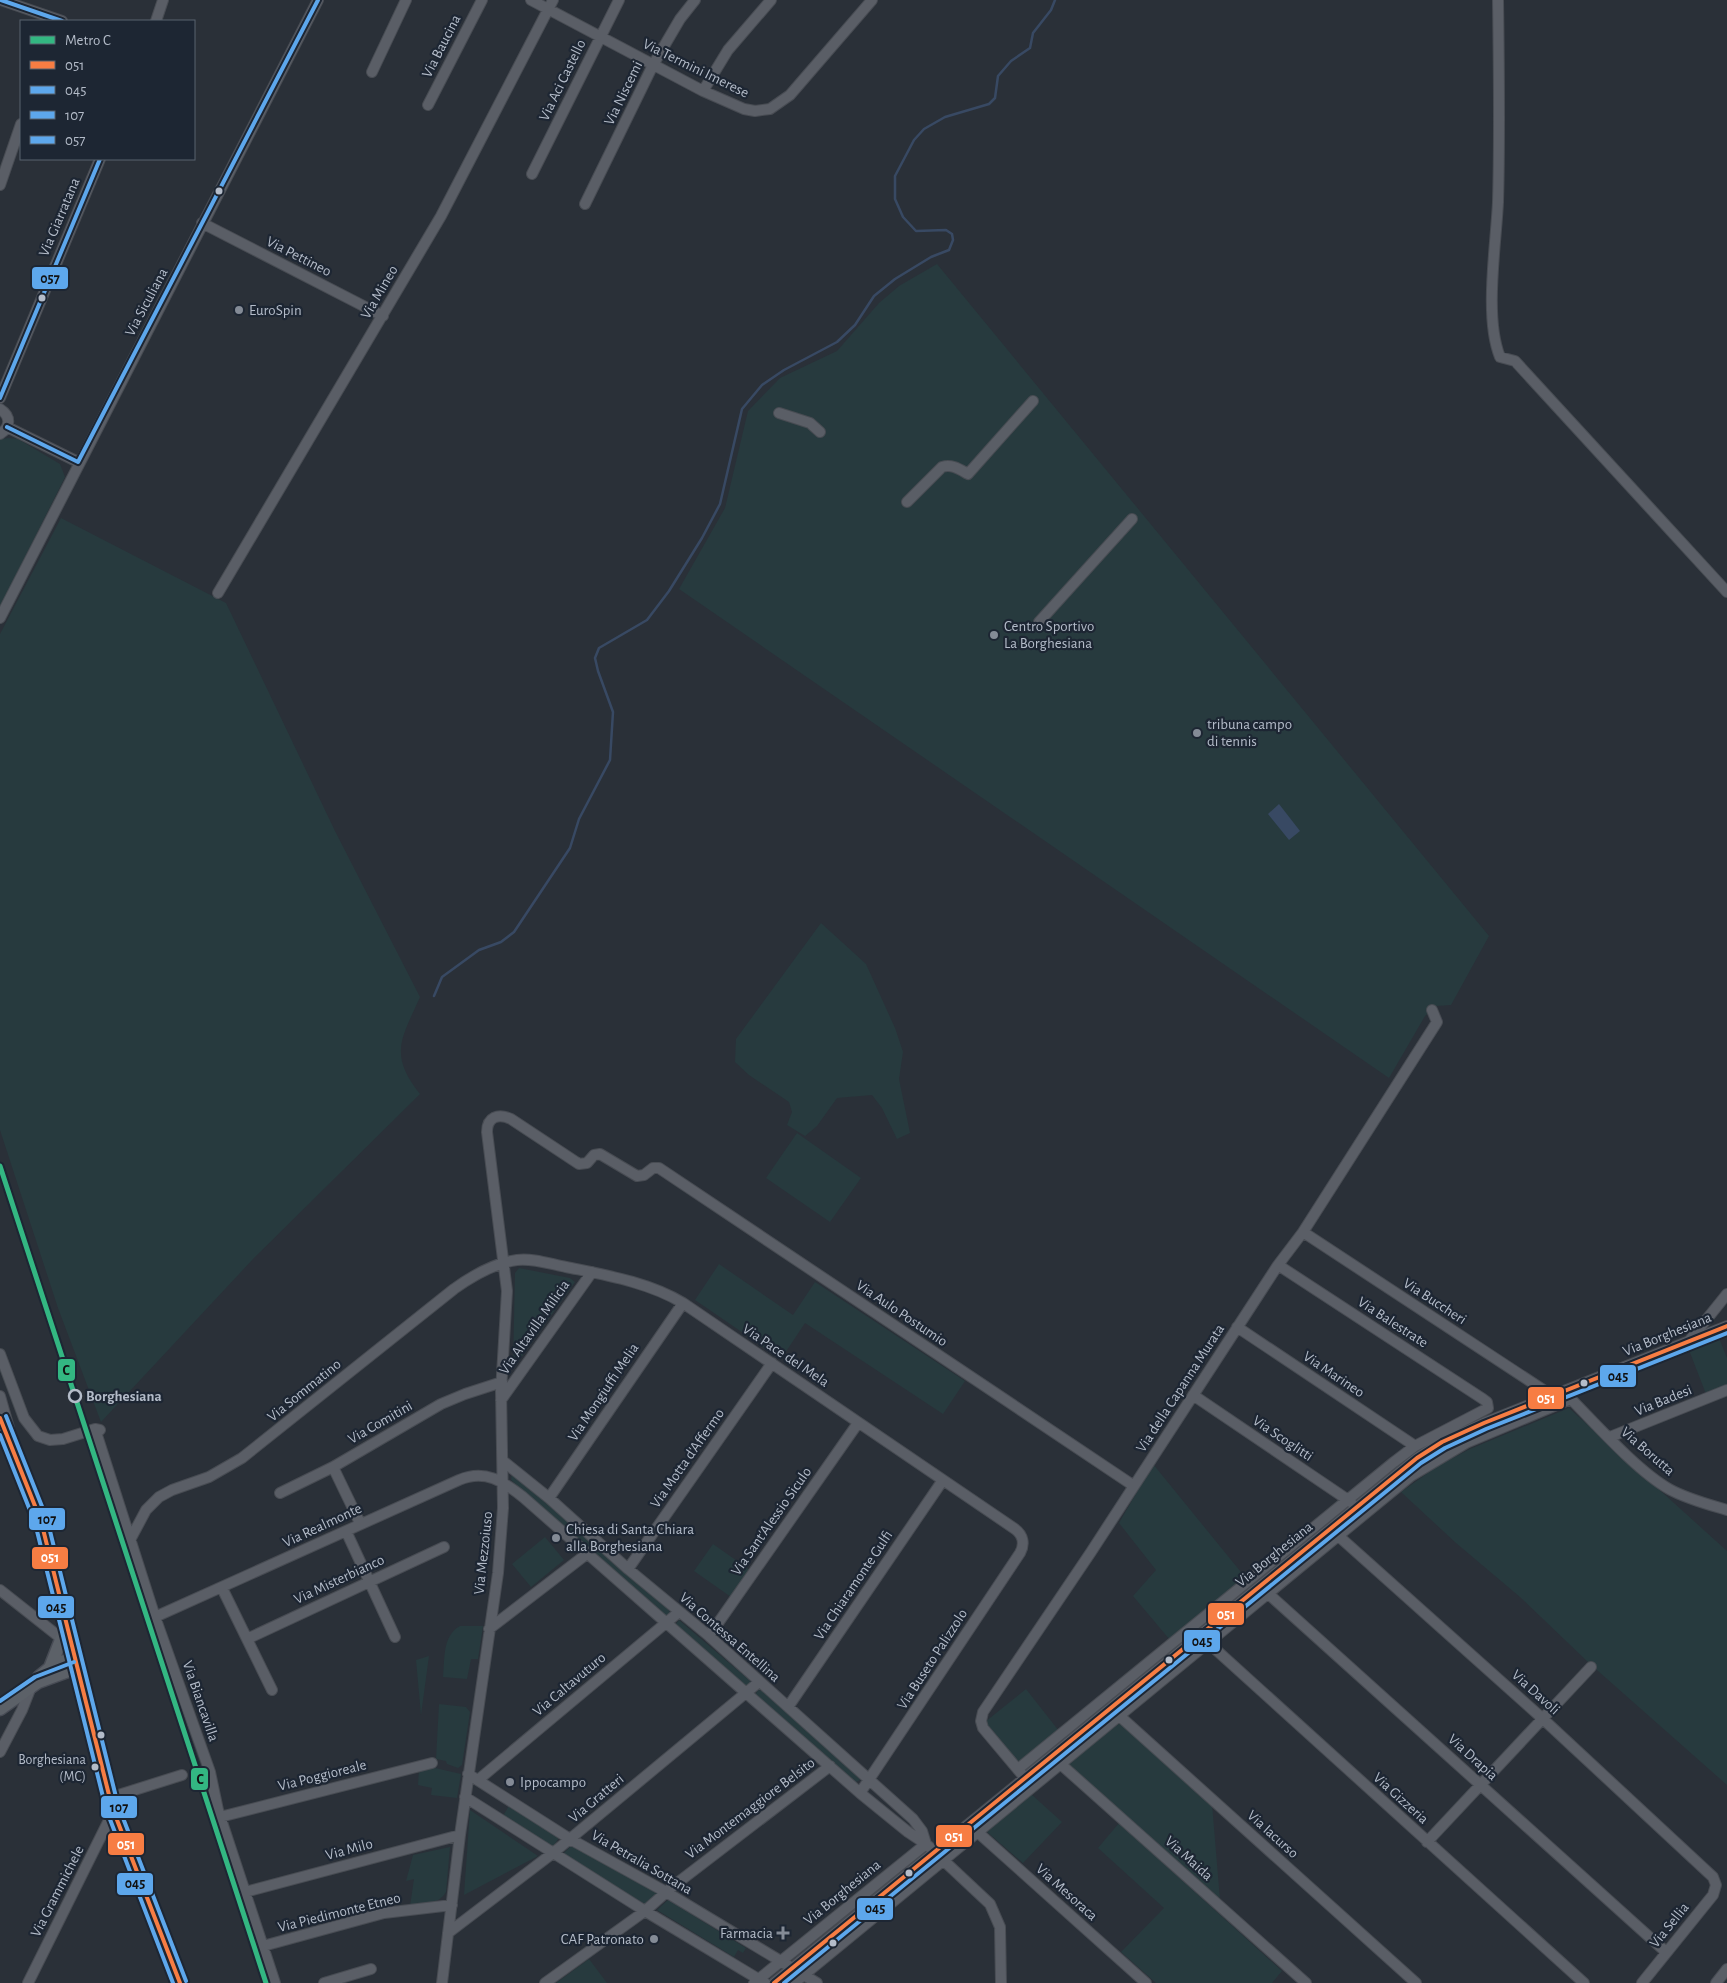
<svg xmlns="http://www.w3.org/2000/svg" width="1727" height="1983" font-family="'Alegreya Sans',sans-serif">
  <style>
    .green { fill: #273a3e }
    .water { fill: #384963 }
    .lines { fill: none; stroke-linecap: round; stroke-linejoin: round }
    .stream { stroke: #384963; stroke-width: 2.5 }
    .minor-casing { stroke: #484c53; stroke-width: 12 }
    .major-casing { stroke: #484c55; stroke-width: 15 }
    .minor { stroke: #5a5e66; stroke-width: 10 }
    .major { stroke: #5c6168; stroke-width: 12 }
    .bus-1-casing { stroke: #1d2633; stroke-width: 8 }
    .bus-2-casing { stroke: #1d2633; stroke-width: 8 }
    .bus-3-casing { stroke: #1d2633; stroke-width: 8 }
    .bus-4-casing { stroke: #1d2633; stroke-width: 8 }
    .bus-1 { stroke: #f77d43; stroke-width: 4 }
    .bus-2 { stroke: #5da7ec; stroke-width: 4 }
    .bus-3 { stroke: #5da7ec; stroke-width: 4 }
    .bus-4 { stroke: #5da7ec; stroke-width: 4 }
    .metro-1-casing { stroke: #1d2633; stroke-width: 9 }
    .metro-1 { stroke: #33b782; stroke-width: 5 }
    .bus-dot { fill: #b4bcc9; stroke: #1d2633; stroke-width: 2 }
    .poi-dot { fill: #848b96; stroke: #1d2633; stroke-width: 2 }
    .stop-dot { fill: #1d2633; stroke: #b4bcc9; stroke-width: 2.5 }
    .labels { text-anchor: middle; stroke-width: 4.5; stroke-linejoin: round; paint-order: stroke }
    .bus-label { font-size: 14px; fill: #b4bcc9; stroke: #1d2633; text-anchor: end }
    .street-label { font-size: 15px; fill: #b4bcc9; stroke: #1d2633 }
    .poi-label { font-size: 15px; fill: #b4bcc9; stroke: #1d2633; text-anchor: start }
    .stop-label { font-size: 15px; font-weight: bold; fill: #b4bcc9; stroke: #1d2633; text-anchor: start }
    .line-badge { stroke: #1d2633; stroke-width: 2 }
    .badge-label { font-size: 14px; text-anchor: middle; font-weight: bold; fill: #fff }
    .pale-badge-label { font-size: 14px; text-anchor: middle; font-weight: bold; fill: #111 }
  </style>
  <rect width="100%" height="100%" fill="#2a3038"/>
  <path class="green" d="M937,264L1489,936L1451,1005L1436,1006L1425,1016L1389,1078L679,589L725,508L748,411L780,378L837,351L879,303L899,286Z
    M9,438L18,439L60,464L65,477L0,607V439Z
    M61,518L226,603L335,831L420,997C402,1038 388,1054 420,1094L253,1259L101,1422L58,1308L0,1130V634Z
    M821,923L866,964L895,1028L903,1052L899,1079L910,1133L897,1139L882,1108L872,1095L837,1098L817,1126L805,1136L787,1125L792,1112L789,1102L749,1075L735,1062L736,1039Z
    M797,1133L861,1178L830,1222L766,1178Z
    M719,1264L793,1315L815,1282L965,1381L943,1414L805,1323L781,1359L695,1300Z
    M519,1268L570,1278L575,1282L515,1366L513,1365L515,1273Z
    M1719,1338L1727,1358V1385L1706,1394L1689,1350Z
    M1569,1408L1727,1551V1785L1589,1663L1520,1597L1456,1543L1401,1492L1439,1465L1470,1449Z
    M1153,1464L1245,1577L1170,1640L1133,1596L1156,1570L1119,1523Z
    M512,1473L520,1477L668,1609L671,1614L665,1616L511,1480Z
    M545,1537L564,1560L531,1587L512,1564Z
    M713,1544L750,1570L731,1597L694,1571Z
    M679,1620L748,1679L752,1683L745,1686L675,1625Z
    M460,1626H483L478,1659H471L467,1679L443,1677C445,1659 442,1636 460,1626Z
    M429,1656L421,1715L416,1660Z
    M1026,1689L1059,1731L1018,1764L985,1722Z
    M758,1690L762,1691L859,1776L860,1780L856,1782L852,1779L755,1695Z
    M439,1704L466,1707L470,1712L462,1765L458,1768L447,1764L446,1761L436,1759Z
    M1120,1723L1212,1804L1220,1900L1065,1764Z
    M431,1767L461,1774L457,1798L431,1795L432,1788L418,1785L419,1770Z
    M1031,1794L1062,1822L1023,1863L986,1831Z
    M510,1804L560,1836L553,1847L503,1816Z
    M470,1810L538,1856L464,1895Z
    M1119,1823L1282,1971L1272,1983H1156L1121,1952L1164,1908L1098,1848Z
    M574,1843L660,1893L648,1906L563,1854Z
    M450,1847L446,1892C438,1905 424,1904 410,1906L414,1879L406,1881L413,1855Z
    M668,1900L746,1948L743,1953L738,1950L734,1957L657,1910Z
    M589,1959L607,1983H556Z"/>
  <path class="water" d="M1279,804L1300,831L1289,840L1268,814Z"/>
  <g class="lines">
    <path class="stream" d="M434,996L442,977L479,950L501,942L514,932L570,848L579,819L610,760L613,712L598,671L595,658L599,648L647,620L669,591L702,538L720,504L742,409L762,385L784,370L837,342L855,325L874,296L895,279L931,257L949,250L953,240L952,234L946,230L916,231L903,217L895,199V176L914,140L924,129L945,117L989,104L995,98L998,76L1011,61L1030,48L1033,33L1051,10L1055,0"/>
    <defs>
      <path id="minor" d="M1,0L62,21
        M531,0L703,91L744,109L755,111L770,109L790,95L872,0
        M1498,0C1499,67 1500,135 1498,202C1496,245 1484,318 1500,357L1515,361L1727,592
        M156,21L163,0
        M372,72L406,0
        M703,91L728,50L771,0
        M428,105L482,0
        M532,174L619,0
        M0,185L21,124
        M585,204L653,65L680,19L695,0
        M202,223L383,316
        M0,398L100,159
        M0,409C11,416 11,427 0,434
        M779,413L810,423L820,432
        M7,427L78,462
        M907,502L942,467C952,464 959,469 968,474L1033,401
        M218,593L441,216L553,0
        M0,618L318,0
        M1039,622L1132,519
        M1303,1232L1551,1395
        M1237,1327L1415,1446
        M1690,1340L1727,1294
        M0,1354L24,1418L38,1436L50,1440L63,1439L95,1429L100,1430
        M1193,1395L1351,1502
        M1567,1395C1595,1423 1636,1470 1669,1489C1687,1499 1707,1504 1727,1510
        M0,1396L9,1428
        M501,1400L592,1272
        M95,1429L155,1617L210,1772L218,1810L275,1983
        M1610,1437L1727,1390
        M503,1461L549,1498L628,1569L709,1636L913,1819L922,1831L926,1844
        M280,1493L333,1467
        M549,1498L683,1303
        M360,1523L333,1467L441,1404L465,1394L502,1382
        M346,1531L395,1637
        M1334,1532L1543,1719L1713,1877L1716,1885L1713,1895L1642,1983
        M130,1540L146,1510L159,1497L172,1490L209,1477L242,1458L454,1289C472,1276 495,1263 517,1260C533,1258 550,1264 566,1267C605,1275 648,1282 683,1303L1015,1529C1023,1535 1025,1544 1020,1553L860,1793
        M628,1569L772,1363
        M222,1588L247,1639L444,1547
        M1263,1589L1666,1952
        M0,1590L62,1639
        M155,1617L459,1480C485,1469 503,1481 523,1497L860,1793L908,1832L926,1844L990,1904L1000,1927L1001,1983
        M489,1629L588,1553
        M709,1636L858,1423
        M1203,1638L1584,1983
        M247,1639L272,1690
        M788,1707L943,1480
        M1114,1711L1416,1983
        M0,1752L22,1710L31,1687
        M1056,1760L1306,1983
        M1018,1769L1394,1462L1415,1446L1488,1408L1487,1402L1483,1399L1278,1265
        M468,1774L570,1839L666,1892L817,1983
        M1025,1778L983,1728L981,1721L983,1712L1091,1552L1278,1265L1303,1232L1437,1022L1432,1010
        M478,1780L679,1612
        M465,1797L645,1911L765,1983
        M109,1798L182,1775
        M220,1817L432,1763
        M973,1828L1146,1983
        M1427,1842L1591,1667
        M245,1892L460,1835
        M448,1933L553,1853L759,1682
        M263,1946L384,1913L452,1905
        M28,1983L113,1812
        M324,1983L371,1969
        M442,1983L460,1835L498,1573L503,1508L501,1391L507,1291L487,1132C487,1117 498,1113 511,1119L579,1164L587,1163L594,1155L600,1154L637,1176L644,1175L653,1168H659L1134,1486
        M545,1983L645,1911L672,1887L830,1766
        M754,1983L926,1844
        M774,1983L1417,1458L1442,1442L1484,1423L1727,1326
        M794,1983L1411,1476L1466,1443L1571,1399
        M1716,1983L1727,1969"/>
      <path id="major" d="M0,1418L41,1521L112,1807L180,1983
        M50,1668L66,1627
        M39,1677L50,1668L73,1657
        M0,1709L38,1682L76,1668"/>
    </defs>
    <use href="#minor" class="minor-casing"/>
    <use href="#major" class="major-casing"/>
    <use href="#minor" class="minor"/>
    <use href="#major" class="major"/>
    <defs>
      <path id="bus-1" d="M0,1418L41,1521L112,1807L180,1983
        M774,1983L1417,1458L1442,1442L1484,1423L1727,1326"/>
      <path id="bus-2" d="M0,1435L35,1523L106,1809L173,1983
        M784,1983L1421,1463L1445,1448L1486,1429L1727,1333"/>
      <path id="bus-3" d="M6,1416L47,1519L118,1805L186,1981
        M0,1701L35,1677L74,1662"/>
      <path id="bus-4" d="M1,0L62,21
        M0,398L100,159
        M7,427L78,462L318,0"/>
    </defs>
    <use href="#bus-1" class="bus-1-casing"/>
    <use href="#bus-2" class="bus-2-casing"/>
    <use href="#bus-3" class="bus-3-casing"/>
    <use href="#bus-4" class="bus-4-casing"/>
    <use href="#bus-1" class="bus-1"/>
    <use href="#bus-2" class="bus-2"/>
    <use href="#bus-3" class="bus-3"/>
    <use href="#bus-4" class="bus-4"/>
    <defs>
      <path id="metro-1" d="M0,1166L266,1983"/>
    </defs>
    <use href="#metro-1" class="metro-1-casing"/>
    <use href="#metro-1" class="metro-1"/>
  </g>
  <g class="bus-dot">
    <circle cx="219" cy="191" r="4.5"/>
    <circle cx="42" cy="298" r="4.5"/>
    <circle cx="1584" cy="1383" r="4.5"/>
    <circle cx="1169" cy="1660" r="4.5"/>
    <circle cx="101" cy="1735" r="4.5"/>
    <circle cx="95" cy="1767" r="4.5"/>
    <circle cx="909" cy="1873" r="4.5"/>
    <circle cx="833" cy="1943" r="4.5"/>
  </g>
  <g class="poi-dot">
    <circle cx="239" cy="310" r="5"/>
    <circle cx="994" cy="635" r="5"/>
    <circle cx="1197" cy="733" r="5"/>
    <circle cx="556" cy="1538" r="5"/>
    <circle cx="510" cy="1782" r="5"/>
    <path d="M780.5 1925.5h5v5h5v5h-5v5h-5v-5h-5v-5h5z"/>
    <circle cx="654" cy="1939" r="5"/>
  </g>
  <circle class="stop-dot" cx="75" cy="1396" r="6"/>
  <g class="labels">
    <g class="bus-label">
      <text x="86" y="1764">Borghesiana<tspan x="86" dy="17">(MC)</tspan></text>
    </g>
    <g class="street-label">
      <text transform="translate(441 46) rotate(-63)" y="5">Via Baucina</text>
      <text transform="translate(696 68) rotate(26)" y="5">Via Termini Imerese</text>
      <text transform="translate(562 80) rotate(-64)" y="5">Via Aci Castello</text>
      <text transform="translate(623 93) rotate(-64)" y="5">Via Niscemi</text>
      <text transform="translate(59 217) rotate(-67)" y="5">Via Giarratana</text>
      <text transform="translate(299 256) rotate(27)" y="5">Via Pettineo</text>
      <text transform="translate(379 292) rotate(-60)" y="5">Via Mineo</text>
      <text transform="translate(146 302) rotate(-62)" y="5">Via Siculiana</text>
      <text transform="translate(1435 1301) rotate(33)" y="5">Via Buccheri</text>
      <text transform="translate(902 1313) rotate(34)" y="5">Via Aulo Postumio</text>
      <text transform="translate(1393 1322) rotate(33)" y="5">Via Balestrate</text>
      <text transform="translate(534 1327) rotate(-55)" y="5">Via Altavilla Milicia</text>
      <text transform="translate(1667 1334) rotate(-22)" y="5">Via Borghesiana</text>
      <text transform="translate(786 1355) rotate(34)" y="5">Via Pace del Mela</text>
      <text transform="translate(1334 1374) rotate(34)" y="5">Via Marineo</text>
      <text transform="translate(1180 1388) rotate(-57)" y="5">Via della Capanna Murata</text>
      <text transform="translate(304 1390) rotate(-39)" y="5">Via Sommatino</text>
      <text transform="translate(603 1392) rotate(-56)" y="5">Via Mongiuffi Melia</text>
      <text transform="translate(1663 1400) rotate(-22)" y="5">Via Badesi</text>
      <text transform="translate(380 1422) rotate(-30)" y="5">Via Comitini</text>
      <text transform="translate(1283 1438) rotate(34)" y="5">Via Scoglitti</text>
      <text transform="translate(1648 1451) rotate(41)" y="5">Via Borutta</text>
      <text transform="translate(687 1458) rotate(-55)" y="5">Via Motta d'Affermo</text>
      <text transform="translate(771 1521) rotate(-55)" y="5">Via Sant'Alessio Siculo</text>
      <text transform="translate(322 1525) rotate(-25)" y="5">Via Realmonte</text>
      <text transform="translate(483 1553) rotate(-84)" y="5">Via Mezzoiuso</text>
      <text transform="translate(1274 1554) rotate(-39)" y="5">Via Borghesiana</text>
      <text transform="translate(339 1579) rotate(-25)" y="5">Via Misterbianco</text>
      <text transform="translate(853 1585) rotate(-56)" y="5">Via Chiaramonte Gulfi</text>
      <text transform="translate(730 1637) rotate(41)" y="5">Via Contessa Entellina</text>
      <text transform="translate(932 1659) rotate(-57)" y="5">Via Buseto Palizzolo</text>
      <text transform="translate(569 1684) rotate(-40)" y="5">Via Caltavuturo</text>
      <text transform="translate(1536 1692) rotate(42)" y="5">Via Davoli</text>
      <text transform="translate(201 1701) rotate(71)" y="5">Via Biancavilla</text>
      <text transform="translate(1473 1757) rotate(42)" y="5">Via Drapia</text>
      <text transform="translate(322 1775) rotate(-14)" y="5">Via Poggioreale</text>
      <text transform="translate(596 1798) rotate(-40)" y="5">Via Gratteri</text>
      <text transform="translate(1401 1798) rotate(42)" y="5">Via Gizzeria</text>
      <text transform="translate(750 1808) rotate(-37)" y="5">Via Montemaggiore Belsito</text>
      <text transform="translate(1273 1834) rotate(42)" y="5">Via Iacurso</text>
      <text transform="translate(349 1849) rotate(-15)" y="5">Via Milo</text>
      <text transform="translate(1189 1858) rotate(42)" y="5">Via Maida</text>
      <text transform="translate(642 1862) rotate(30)" y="5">Via Petralia Sottana</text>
      <text transform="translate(57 1891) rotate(-63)" y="5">Via Grammichele</text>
      <text transform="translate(842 1892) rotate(-39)" y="5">Via Borghesiana</text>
      <text transform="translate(1067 1892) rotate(42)" y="5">Via Mesoraca</text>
      <text transform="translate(339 1912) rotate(-14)" y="5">Via Piedimonte Etneo</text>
      <text transform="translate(1669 1925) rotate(-51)" y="5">Via Sellia</text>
    </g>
    <g class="poi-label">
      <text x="249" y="315">EuroSpin</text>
      <text x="1004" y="631">Centro Sportivo<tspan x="1004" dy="17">La Borghesiana</tspan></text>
      <text x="1207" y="729">tribuna campo<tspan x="1207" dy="17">di tennis</tspan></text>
      <text x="566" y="1534">Chiesa di Santa Chiara<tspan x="566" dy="17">alla Borghesiana</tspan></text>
      <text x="520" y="1787">Ippocampo</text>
      <text x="773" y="1938" text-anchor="end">Farmacia</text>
      <text x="644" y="1944" text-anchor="end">CAF Patronato</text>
    </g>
    <g class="stop-label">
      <text x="86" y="1401">Borghesiana</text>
    </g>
  </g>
  <g class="line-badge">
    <rect x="31" y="266" width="38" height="24" rx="5" fill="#5da7ec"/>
    <rect x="57" y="1358" width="19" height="24" rx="5" fill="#33b782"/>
    <rect x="1599" y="1364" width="38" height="24" rx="5" fill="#5da7ec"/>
    <rect x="1527" y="1386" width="38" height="24" rx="5" fill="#f77d43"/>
    <rect x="28" y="1507" width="38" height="24" rx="5" fill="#5da7ec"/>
    <rect x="31" y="1546" width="38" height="24" rx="5" fill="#f77d43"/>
    <rect x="37" y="1595" width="38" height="24" rx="5" fill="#5da7ec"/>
    <rect x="1207" y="1602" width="38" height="24" rx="5" fill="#f77d43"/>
    <rect x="1183" y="1629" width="38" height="24" rx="5" fill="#5da7ec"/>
    <rect x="190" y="1767" width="19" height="24" rx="5" fill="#33b782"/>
    <rect x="100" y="1795" width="38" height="24" rx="5" fill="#5da7ec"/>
    <rect x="935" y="1824" width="38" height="24" rx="5" fill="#f77d43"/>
    <rect x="107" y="1832" width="38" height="24" rx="5" fill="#f77d43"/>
    <rect x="116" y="1872" width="38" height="24" rx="5" fill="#5da7ec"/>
    <rect x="856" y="1897" width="38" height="24" rx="5" fill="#5da7ec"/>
  </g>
  <g class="badge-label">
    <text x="1546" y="1403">051</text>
    <text x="50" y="1562">051</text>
    <text x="1226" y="1619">051</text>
    <text x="954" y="1841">051</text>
    <text x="126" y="1849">051</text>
  </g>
  <g class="pale-badge-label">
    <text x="50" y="283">057</text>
    <text x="66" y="1375">C</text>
    <text x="1618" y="1381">045</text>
    <text x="47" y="1524">107</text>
    <text x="56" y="1612">045</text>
    <text x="1202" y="1646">045</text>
    <text x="200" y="1784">C</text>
    <text x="119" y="1812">107</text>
    <text x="135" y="1888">045</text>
    <text x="875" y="1913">045</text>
  </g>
  <rect x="20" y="20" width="175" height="140" fill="#1d2633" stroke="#59626f"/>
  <rect x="30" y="36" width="25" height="8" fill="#33b782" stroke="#59626f"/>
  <text x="65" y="45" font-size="15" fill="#b4bcc9">Metro C</text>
  <rect x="30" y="61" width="25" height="8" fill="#f77d43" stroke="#59626f"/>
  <text x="65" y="70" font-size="15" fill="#b4bcc9">051</text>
  <rect x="30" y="86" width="25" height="8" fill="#5da7ec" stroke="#59626f"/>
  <text x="65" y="95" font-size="15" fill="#b4bcc9">045</text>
  <rect x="30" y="111" width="25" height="8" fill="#5da7ec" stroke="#59626f"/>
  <text x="65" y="120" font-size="15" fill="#b4bcc9">107</text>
  <rect x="30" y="136" width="25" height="8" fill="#5da7ec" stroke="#59626f"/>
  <text x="65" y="145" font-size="15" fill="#b4bcc9">057</text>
</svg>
